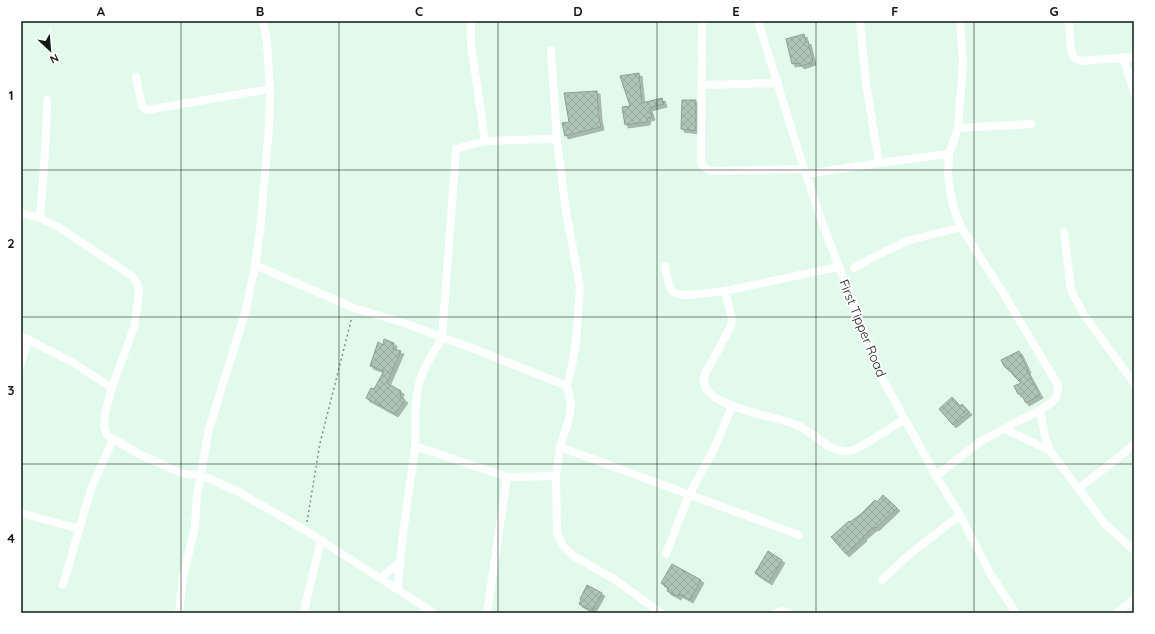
<svg xmlns="http://www.w3.org/2000/svg" width="1155" height="634" font-family="Quicksand,sans-serif">
  <style>
    .building { fill: url(#building-cross-hatch); stroke: #899f91; filter: url(#shadow) }
    .lines { fill: none; stroke-linecap: round; stroke-linejoin: round }
    .path { stroke: #809086; stroke-width: 1.5; stroke-dasharray: 2 3; stroke-linecap: butt }
    .street { stroke: #fff; stroke-width: 8 }
    .grid { fill: none; stroke: #111914; stroke-width: 1; stroke-opacity: 0.55 }
    .labels { text-anchor: middle; stroke-width: 4; stroke-linejoin: round; paint-order: stroke }
    .street-label { font-size: 13px; fill: #111914; stroke: #fff }
    .neatline { fill: none; stroke: #111914; stroke-width: 1.5 }
    .grid-label { font-size: 13px; text-anchor: middle; font-weight: bold; fill: #111914 }
  </style>
  <defs>
    <pattern id="building-cross-hatch" width="8" height="8" patternUnits="userSpaceOnUse"><rect width="8" height="8" fill="#aec5b7"/><path d="M0 0l8 8M0 8l8-8" fill="none" stroke="#95a99c"/></pattern>
    <filter id="shadow"><feDropShadow dx="3" dy="3" stdDeviation="0" flood-color="#0004"/></filter>
  </defs>
  <rect width="100%" height="100%" fill="#e2faeb"/>
  <path class="building" d="M804,34L806,42L808,41L813,62L801,66L799,63L792,64L786,39Z
    M639,73L642,103L662,98L664,104L649,108L652,117L648,118L647,122L625,125L622,107L630,106L620,76Z
    M597,91L599,117L601,127L565,136L562,123L569,122L564,93Z
    M682,100H696V131L681,129Z
    M384,339L394,343L393,349L401,351L387,383L401,391L400,397L405,400L395,414L366,398L371,388L374,389L384,371L370,366L378,342L383,345Z
    M1019,351L1028,370L1027,371L1040,395L1026,403L1021,394H1018L1014,386L1021,383L1013,375L1009,368L1007,369L1004,366L1001,360Z
    M952,397L960,406L962,404L969,412L953,425L939,409Z
    M883,495L897,508L876,528L875,527L863,537L864,538L846,554L831,537L849,521L850,522L861,514L875,500L877,502Z
    M768,551L782,560L769,582L755,573Z
    M672,564L701,580L690,600L679,594L678,597L667,591L668,588L661,583Z
    M587,585L602,593L592,611L579,604L581,600L580,599Z"/>
  <g class="lines">
    <path class="path" d="M307,522L320,443L352,317"/>
    <path class="street" d="M263,21L267,42L270,89L269,127L260,231L255,265L246,310L208,432L201,475L239,492L308,532L434,613
      M471,21V44L485,141
      M702,21L701,163L705,168L711,171L804,169
      M758,21L804,169L823,225L881,376L936,476L960,515L991,575L1016,613
      M860,21L866,83L879,163
      M1069,21L1071,50L1074,58L1080,61L1134,57
      M551,50L557,141
      M1123,57L1134,92
      M136,77L142,106L147,110L270,89
      M702,85L778,83
      M958,128L1031,124
      M949,154L948,175L950,191L954,209L961,227L1005,296L1058,385C1058,401 1053,402 1040,410L1045,437L1050,451L1105,524L1134,550
      M806,174L879,163L949,154L958,128L963,63L960,21
      M21,213L40,218L60,228L132,276L138,284L139,294L134,327L112,388L105,413L104,426L107,435L139,454L181,473L192,475H201L197,494L195,527L183,577L179,613
      M40,218C43,178 47,140 47,100
      M1064,232L1071,290L1084,315L1134,383
      M255,265L354,308L404,323L477,350L567,386
      M665,266L669,285L673,292L681,295H688L725,291L838,267
      M854,268L872,258L907,241L961,227
      M725,291L732,319L731,326L704,376C704,380 703,384 706,388C717,409 775,416 797,425C816,433 827,453 850,451C856,451 897,424 905,419
      M21,336L72,362L112,388
      M21,365L28,339
      M1005,429L1050,451
      M415,446L507,477L556,476
      M560,447L799,535
      M936,476L981,441L1040,410
      M1078,489L1124,453L1134,444
      M21,513L79,529
      M666,554L689,495L714,449L732,406
      M380,578L399,563
      M882,580L911,553L960,515
      M63,585L91,489L113,439
      M398,590C400,542 409,495 415,448C417,427 413,405 419,384C423,367 434,352 442,338L456,149L485,141L553,139L557,141L566,211L580,287L576,342L572,365L567,386L571,403L569,419L560,447L556,476L557,532L563,546L573,556L614,579L661,613
      M304,613L306,602L321,540
      M487,613L507,477
      M776,613L782,611L789,613
      M1117,613L1134,599"/>
  </g>
  <path class="grid" d="M181,21V613M339,21V613M498,21V613M657,21V613M816,21V613M974,21V613M21,170H1134M21,317H1134M21,464H1134"/>
  <g class="labels">
    <g class="street-label">
      <text transform="translate(863 328) rotate(68)" y="5">First Tipper Road</text>
    </g>
  </g>
  <rect width="1155" height="634" fill="none" stroke="#ffffff" stroke-width="44"/>
  <g transform="translate(50 50) rotate(154)" stroke="#ffffff" stroke-width="3" paint-order="stroke">
  <path d="M0-3L7 15L0 10L-7 15Z" fill="#111914"/>
  <text y="-6" font-size="11" font-weight="bold" text-anchor="middle" fill="#111914">N</text>
  </g>
  <rect x="22" y="22" width="1111" height="590" class="neatline"/>
  <g class="grid-label">
    <text x="101" y="16">A</text>
    <text x="260" y="16">B</text>
    <text x="419" y="16">C</text>
    <text x="578" y="16">D</text>
    <text x="736" y="16">E</text>
    <text x="895" y="16">F</text>
    <text x="1054" y="16">G</text>
    <text x="11" y="100">1</text>
    <text x="11" y="248">2</text>
    <text x="11" y="395">3</text>
    <text x="11" y="543">4</text>
  </g>
</svg>
